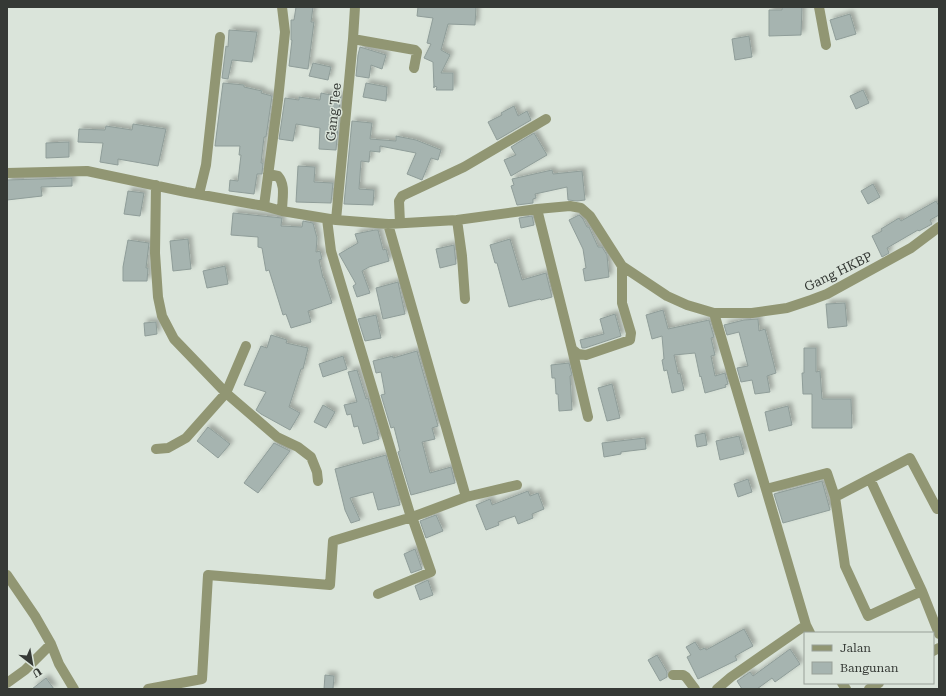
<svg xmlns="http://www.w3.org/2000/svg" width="946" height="696" font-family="'Roboto Serif',serif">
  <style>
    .building { fill: #a6b4b0; stroke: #8f9d99; filter: url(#shadow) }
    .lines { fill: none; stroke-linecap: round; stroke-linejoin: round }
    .minor { stroke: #919673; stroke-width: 10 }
    .labels { text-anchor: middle; stroke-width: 3; stroke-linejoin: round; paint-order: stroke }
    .street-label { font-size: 13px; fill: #353935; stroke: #dae4da }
  </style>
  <defs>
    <filter id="shadow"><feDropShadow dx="3.5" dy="-3.5" stdDeviation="2" flood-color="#0004"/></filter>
  </defs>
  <rect width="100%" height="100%" fill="#dae4da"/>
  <path class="building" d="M296,7H313L311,22H314L308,69L289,66L292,40H291V20H294Z
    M418,7H476L475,25L448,24L441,50L450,55L441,73H453V90H436L437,87L434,86V88L433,62L424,58L431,44L427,43L433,18L417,16Z
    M782,7H802L801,35L769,36V10H782Z
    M850,14L856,34L836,40L830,20Z
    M229,30L257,32L252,62L232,60L228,79L222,78L226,46L228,47Z
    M749,36L752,57L735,60L732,39Z
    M360,47L386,55L382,69L371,65L369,78L356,76L358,55Z
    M313,63L331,67L328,80L309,76Z
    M223,83L244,85V87L262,91L261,93L272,96L266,137H264L261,163H263L262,174H257L254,194L229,191L230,180L238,181L241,155H239L240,146H215Z
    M366,83L387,87L386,101L363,97Z
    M863,90L869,103L856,109L850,96Z
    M321,93L341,97L338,114H339L336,150L319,149L320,128L296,124L293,141L279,139L285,98L299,100V97L320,100Z
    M514,106L518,116L527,111L531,120L497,140L488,122L502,115L501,113Z
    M352,121L372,123L370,139L396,141V136L416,140L441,150L438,160L431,158L422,180L407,174L416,153L380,146V152L370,151L369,162L361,161L359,189L374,190L373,205L344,204Z
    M133,124L166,129L158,166L118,159V165L100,162L103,143L78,142L79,129L105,130L106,126L132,130Z
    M534,133L547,155L511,176L504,160L516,155L511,147Z
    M69,142V157L46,158V143Z
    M298,166L315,167L314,182L333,183L331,203L296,202Z
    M552,170L553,174L582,171L585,200L577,201L568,200L567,187L535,194L536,198L533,199V203L517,205L511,186L514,185L512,179Z
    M72,178V186L41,187L42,196L7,200V180Z
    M873,184L880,197L868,204L861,191Z
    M128,191L144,193L140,216L124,214Z
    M936,201L939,206V215L930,220L932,224L919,231L918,230L887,248L889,253L882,257L872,236L882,231L881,229L899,218L901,221Z
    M233,213L282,218L281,226L302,227L303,221L313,223L317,238L316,252L320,251L322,259L319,260L323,278H324L332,303L308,311L311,322L291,328L286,314L283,315L269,270L266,271L262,248L258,247V237L231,235Z
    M579,215L583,219L587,227H589L598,247H602L607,255L609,277L585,281L583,269L586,268L583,249L569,220Z
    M532,216L534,225L521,228L519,218Z
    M375,230H378L383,250L386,249L389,261L369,267L362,271L370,293L357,297L353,286L356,284L339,254L358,243L355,234Z
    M188,239L191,269L173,271L170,241Z
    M510,239L522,280L546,273L552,297L541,300L540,299L509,307L497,263H495L490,245Z
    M128,240L149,243L146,268H148L147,281H123V267Z
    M454,245L456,264L440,268L436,249Z
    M225,266L228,284L207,288L203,271Z
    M398,282L405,314L383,319L376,288Z
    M845,303L847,326L828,328L826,304Z
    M663,310L668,329L709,320L714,337L711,338L715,355L711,356L715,376L725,373L728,384L725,385L726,387L705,393L701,376L700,377L695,353L674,355L678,374L680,373L684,390L672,393L667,370L664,371L662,360L664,359L662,336L652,339L646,315Z
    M615,314L621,336L585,348H582L580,340L604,334L600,319Z
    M376,315L381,338L365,341L358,319Z
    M758,319L759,331L765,329L776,373L767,376L770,392L755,394L752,380L741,382L737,368L748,366L739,332L727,335L724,325L744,320Z
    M156,322L157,334L145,336L144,323Z
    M271,335L287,340L286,343L308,348L303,369H301L289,407L300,413L290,430L261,414L256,410L266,392L244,385L261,346L267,348Z
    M804,348H816V372L820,371L822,399H851L852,428H812V394H803L802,373H804Z
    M417,351L438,426L432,428L435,439L422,442L430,473L451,467L455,483L411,495L398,452L400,451L394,427L391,428L381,395L385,394L381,372L376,373L373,361L393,356V358Z
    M343,356L347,369L323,377L319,364Z
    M569,363L572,375L570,376L572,410L559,411L558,394H556L555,378H552L551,365Z
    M357,370L366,399L368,398L378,432H377L379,439L363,444L358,426L354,427L351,414L347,415L344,405L357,402L348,372Z
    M612,384L620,418L607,421L598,388Z
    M323,405L335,412L326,428L314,422Z
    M788,406L792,425L769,431L765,412Z
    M208,427L230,444L218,458L197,441Z
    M705,433L707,445L697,447L695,435Z
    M739,436L744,454L720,460L716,441Z
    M645,438L646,449L621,452V454L604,457L602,443Z
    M274,443L290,451L258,493L244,483Z
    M386,455L400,505L378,510L373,492L350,498L360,520L351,523L345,510L335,469Z
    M748,479L752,492L738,497L734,484Z
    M822,481L830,510L783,523L774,494Z
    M528,491L530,496L538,493L544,509L532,514L533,518L518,524L515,516L498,522L499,525L486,530L476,505L490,499L492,505Z
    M436,515L443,531L426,538L420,521Z
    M415,549L422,569L411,573L404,554Z
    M428,580L433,595L420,600L415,586Z
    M744,629L753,646L735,656L737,660L698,679L687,657L691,655L686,647L695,642L700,650L705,648L706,650Z
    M790,649L800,664L775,682L772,678L757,689H742L737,681L750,672L753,676Z
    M657,655L667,672V677L660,681L648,660Z
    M325,675L334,676L333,689H324Z
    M46,678L54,689H32Z"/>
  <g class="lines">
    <path class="minor" d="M819,7L826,45
      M353,39L415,50L417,52L414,68
      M7,173L87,171L186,192L264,206L282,211L336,220L388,224L457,220L537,209L570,206L581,208L590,216L622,266L667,296L687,305L714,313H752L787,308L811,300L827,294L911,248L939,227
      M268,174L278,176C286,185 282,199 282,211
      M156,185L155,253L158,297L162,316L174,339L226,393L277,437L298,447L311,457L317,472L318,481
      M199,194L206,165L220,37
      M264,206L278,100L285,32L282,7
      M537,209L572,349L578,354L586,355L630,340L631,333L622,303V266
      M327,219L331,251L410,514L412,517L415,516L466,497
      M336,220L353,39L355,7
      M457,220L462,256L465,299
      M400,223L399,201L402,196L464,167L546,119
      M388,224L466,497L517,485
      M714,313L806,625L810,633
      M572,349L588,417
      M156,449L168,448L186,438L226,393L246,346
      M870,479L922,591
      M766,489L827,473L835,497L910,458L937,509L939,508
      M835,497L845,566L868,616L922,591L939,634
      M7,575L35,616L51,644L59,664L74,689
      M933,651L939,648
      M673,675H683L686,677L695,689
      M7,683L25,670L51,644
      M842,683L846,689
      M148,689L202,679L208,575L330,585L333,541L412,517L431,572L378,594
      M717,689L731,677L806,625
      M869,689L879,683"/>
  </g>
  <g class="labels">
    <g class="street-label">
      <text transform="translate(333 112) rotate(-84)" y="5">Gang Tee</text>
      <text transform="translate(838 271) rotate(-26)" y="5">Gang HKBP</text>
    </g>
  </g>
  <rect width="946" height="696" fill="none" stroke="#353935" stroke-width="16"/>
  <rect x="804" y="632" width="130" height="52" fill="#dae4da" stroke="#98a098"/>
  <rect x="812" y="645" width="20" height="6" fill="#919673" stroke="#98a098"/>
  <text x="840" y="652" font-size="12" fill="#353935">Jalan</text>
  <rect x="812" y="662" width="20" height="12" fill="#a6b4b0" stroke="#98a098"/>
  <text x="840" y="672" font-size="12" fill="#353935">Bangunan</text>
  <g transform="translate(32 664) rotate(149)" stroke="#dae4da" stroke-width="3" paint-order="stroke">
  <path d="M0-3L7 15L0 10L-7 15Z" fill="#353935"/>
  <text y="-6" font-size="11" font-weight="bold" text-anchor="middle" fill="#353935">U</text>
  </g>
</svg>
